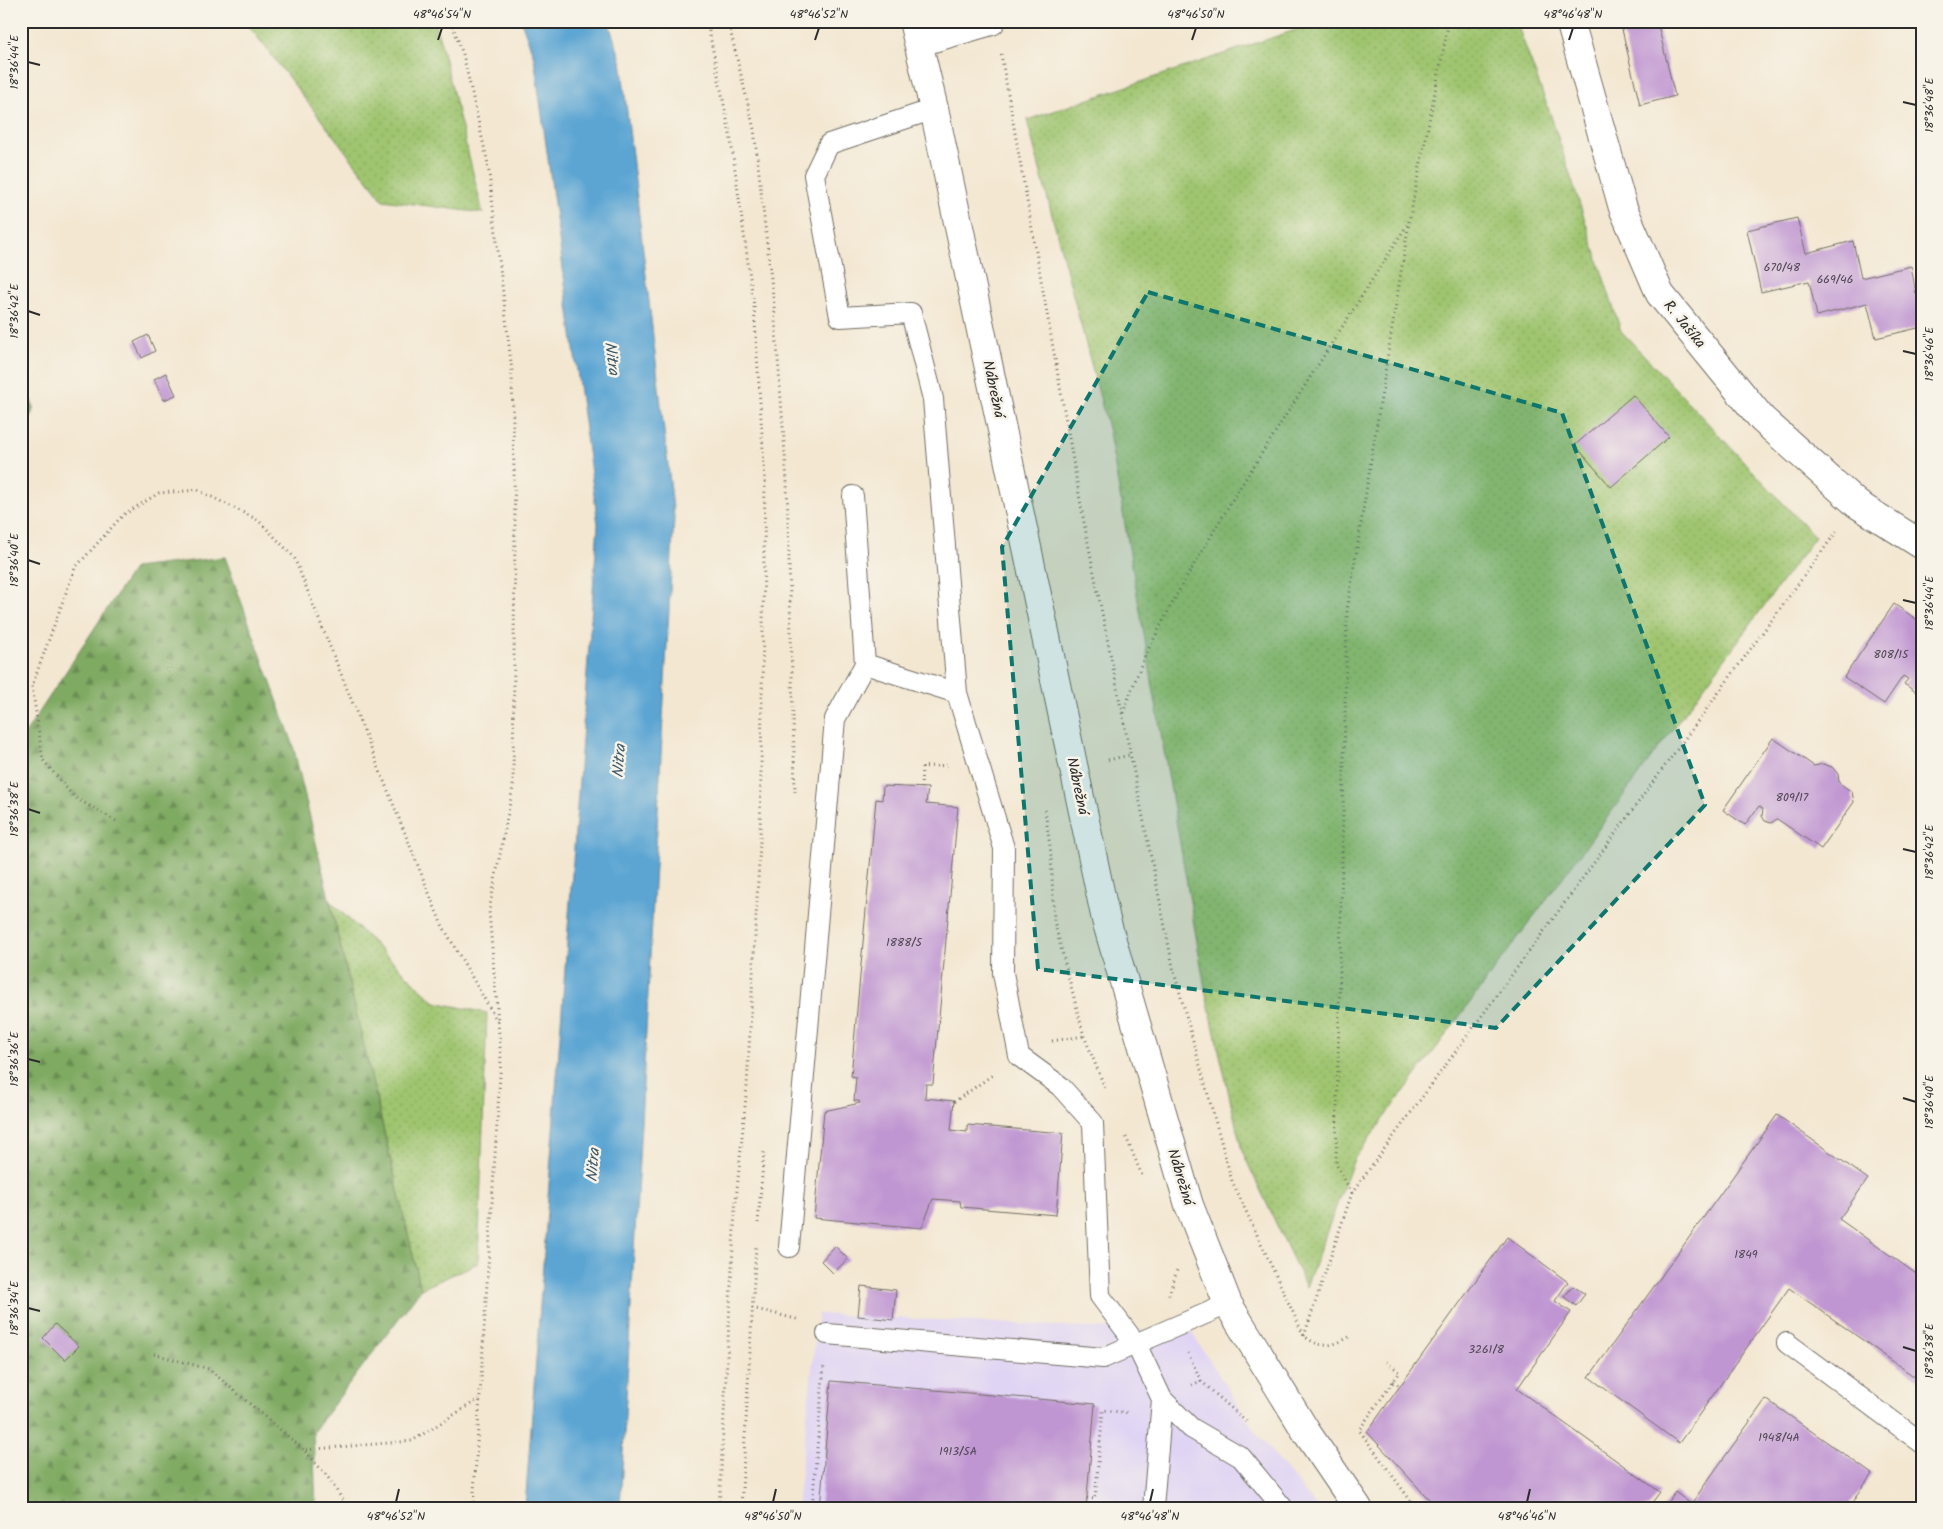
<svg xmlns="http://www.w3.org/2000/svg" width="1943" height="1529" font-family="Kalam,sans-serif">
  <style>
    .built { fill: #e0d4f4 }
    .grass { fill: url(#grass-dots); stroke: #65784d }
    .forest { fill: url(#forest-firs); stroke: #556a46 }
    .water { fill: #5ba5d3; stroke: #43687f }
    .building { fill: #bf95d2 }
    .lines { fill: none; stroke-linecap: round; stroke-linejoin: round }
    .lane-casing { stroke: #716d65; stroke-width: 22 }
    .street-casing { stroke: #716d65; stroke-width: 30 }
    .path { stroke: #716d65; stroke-width: 3; stroke-dasharray: 1 4; stroke-linecap: butt }
    .lane { stroke: #fff; stroke-width: 20 }
    .street { stroke: #fff; stroke-width: 28 }
    .marked { fill: #0f766e; fill-opacity: 0.2; stroke: #0f766e; stroke-width: 4; stroke-dasharray: 10 6; stroke-linejoin: round }
    .ticks { fill: none; stroke: #2b2b2b; stroke-width: 2 }
    .labels { text-anchor: middle; stroke-width: 5; stroke-linejoin: round; paint-order: stroke }
    .number-label { font-size: 12px; fill: #504655 }
    .street-label { font-size: 15px; fill: #2b2b2b; stroke: #f7f3e8 }
    .water-label { font-size: 16px; font-style: italic; fill: #3c5666; stroke: #f7f3e8 }
    .neatline { fill: none; stroke: #2b2b2b; stroke-width: 2 }
    .ticks-label { font-size: 12px; text-anchor: middle; fill: #2b2b2b }
  </style>
  <defs>
    <pattern id="grass-dots" width="8" height="8" patternUnits="userSpaceOnUse" patternTransform="scale(1.25)"><rect width="8" height="8" fill="#9fc56f"/><path d="M2 2h.1M6 6h.1" fill="none" stroke="#89a960" stroke-width="1.8" stroke-linecap="round"/></pattern>
    <pattern id="forest-firs" width="22" height="20" patternUnits="userSpaceOnUse" patternTransform="scale(1.25)"><rect width="22" height="20" fill="#7faa62"/><path d="M5 1l3.5 6h-7zM16 11l3.5 6h-7z" fill="#688b51"/></pattern>
  </defs>
  <rect width="100%" height="100%" fill="#f7f3e8"/>
  <filter id="ink" filterUnits="userSpaceOnUse"><feTurbulence type="fractalNoise" baseFrequency=".02" numOctaves="2"/><feDisplacementMap in="SourceGraphic" scale="10" xChannelSelector="R" yChannelSelector="G"/><feConvolveMatrix kernelMatrix="1 2 1 2 8 2 1 2 1" color-interpolation-filters="sRGB"/></filter>
  <filter id="wash" filterUnits="userSpaceOnUse"><feTurbulence type="fractalNoise" baseFrequency=".0096" numOctaves="4" result="noise"/><feDisplacementMap in="SourceGraphic" scale="20" xChannelSelector="R" yChannelSelector="G"/><feGaussianBlur stdDeviation="1.12" result="paint"/><feColorMatrix in="noise" values="0 0 0 0 0 0 0 0 0 0 0 0 0 0 0 0 0 1.4 0 .05"/><feComposite in="paint" operator="in"/></filter>
  <g filter="url(#wash)">
    <rect width="100%" height="100%" fill="#f3e7d1"/>
    <path class="built" d="M818,1314L1192,1333L1257,1434L1318,1508H797Z"/>
    <path class="grass" d="M245,21H434L440,40L483,213L383,200Z
      M1322,21H1516L1551,116L1621,331L1815,537L1354,1159L1306,1287L1242,1151L1206,994L1109,432L1027,120Z
      M330,901L435,1002L487,1013L478,1263L421,1289Z"/>
    <path class="forest" d="M21,380L34,407L21,444Z
      M225,557L292,741L421,1289L313,1432L316,1508H21V740L134,568Z"/>
    <path class="water" d="M521,21H608L621,60L674,517L620,1508H525L598,524L534,57Z"/>
    <g id="blocks">
      <path class="building" d="M1620,21H1657L1675,96L1640,105Z
        M1797,218L1806,253L1853,241L1861,278L1911,266L1916,294L1922,293V327L1876,338L1867,303L1817,316L1809,281L1761,292L1747,230Z
        M148,335L155,351L142,358L134,342Z
        M166,373L176,395L164,400L154,379Z
        M1633,395L1669,437L1611,487L1575,445Z
        M1894,604L1922,623L1920,631L1922,632V696L1904,684L1908,679L1903,676L1884,704L1844,677Z
        M21,627L28,629L23,641L21,640Z
        M1773,738L1814,766L1823,764L1832,767L1838,774L1839,783L1852,792L1854,802L1821,849L1777,819L1771,823L1765,821L1762,816L1763,809L1759,806L1745,825L1723,810Z
        M883,786L928,788L926,804L958,807L933,1084H926L925,1098L954,1101L951,1130L967,1132V1125L1063,1133L1056,1215L961,1207L960,1201L933,1199L922,1228L814,1218L824,1111L860,1103L859,1101H854L856,1077L851,1076L876,799L882,800Z
        M1777,1115L1868,1179L1839,1219L1922,1278V1382L1789,1288L1679,1443L1589,1377Z
        M1507,1237L1568,1282L1555,1301L1571,1312L1517,1389L1660,1492L1648,1508H1437L1367,1432Z
        M835,1246L848,1259L833,1273L821,1261Z
        M861,1286L896,1290L893,1320L858,1316Z
        M1573,1286L1585,1294L1576,1306L1564,1297Z
        M55,1324L79,1346L65,1360L43,1338Z
        M831,1381L1095,1404L1086,1508H820Z
        M1766,1399L1872,1474L1848,1508H1663L1675,1492L1691,1504Z"/>
    </g>
  </g>
  <g filter="url(#ink)">
    <use href="#blocks" fill-opacity="0" stroke="#716d65" stroke-width="1"/>
    <g class="lines">
      <defs>
        <path id="lane" d="M934,109L829,144L814,175L840,317L911,313L933,399L957,693L1004,848L1003,973L1019,1056L1060,1086L1093,1123L1100,1296L1136,1344L1162,1399L1191,1428L1241,1457L1283,1508
          M853,496L865,664L957,693
          M789,1247L835,719L865,664
          M827,1334L1103,1358L1228,1304
          M1787,1343L1922,1443
          M1153,1508L1162,1399"/>
        <path id="street" d="M913,21L934,109L1106,920L1189,1205L1228,1304L1307,1433L1358,1508
          M1570,21L1623,208L1660,294L1762,419L1857,504L1922,545
          M919,42L991,21"/>
      </defs>
      <use href="#lane" class="lane-casing"/>
      <use href="#street" class="street-casing"/>
      <path class="path" d="M451,21L463,54L488,164L512,371L515,525L513,787L489,911L501,1059L473,1508
        M707,21L730,134L754,306L765,482L760,843L747,1086L735,1210L719,1508
        M728,21L754,129L774,305L787,481L795,792
        M1001,54L1085,528L1174,972L1232,1181L1304,1336C1321,1349 1331,1347 1349,1337
        M1123,713L1143,660L1177,594L1234,497L1407,225
        M1108,760L1130,755
        M921,788L922,767L947,765
        M1045,810L1051,854L1054,921L1084,1036L1105,1088
        M116,821L74,797L43,760L32,686L75,568L123,515L159,493L198,490L258,520L294,557L441,923L497,1021
        M1052,1041L1084,1036
        M954,1102L994,1074
        M1126,1137L1143,1178
        M1352,1193L1336,1164L1347,611L1409,222L1449,21
        M758,1223L764,1152
        M1169,1295L1177,1270
        M752,1308L800,1320
        M1304,1336L1352,1193L1837,531
        M1188,1353L1201,1381L1192,1385
        M154,1354L209,1369L304,1450
        M1386,1362L1400,1372L1359,1430L1416,1508
        M1201,1381L1249,1424
        M1393,1381L1400,1386
        M1087,1498L1095,1499L1103,1410L1130,1413
        M21,1504L23,1508
        M348,1508L327,1476L304,1450L412,1441L479,1399
        M741,1508L756,1246
        M812,1508L824,1364"/>
      <use href="#lane" class="lane"/>
      <use href="#street" class="street"/>
    </g>
  </g>
  <path class="marked" d="M1148,292L1562,413L1705,805L1496,1028L1038,969L1002,547Z"/>
  <path class="ticks" d="M438,40L442,28M815,40L819,28M1192,40L1196,28M1569,40L1573,28M28,62L40,65M1903,102L1916,105M28,311L40,315M1903,351L1916,354M28,560L40,564M1903,600L1916,603M28,809L40,813M1903,849L1916,852M28,1059L40,1062M1903,1098L1916,1102M28,1308L40,1311M1903,1347L1916,1351M396,1502L399,1489M773,1502L776,1489M1150,1502L1153,1489M1527,1502L1530,1489"/>
  <g class="labels">
    <g class="number-label">
      <text x="1782" y="271">670/48</text>
      <text x="1835" y="283">669/46</text>
      <text x="1891" y="658">808/15</text>
      <text x="1792" y="801">809/17</text>
      <text x="904" y="946">1888/5</text>
      <text x="1746" y="1258">1849</text>
      <text x="1486" y="1353">3261/8</text>
      <text x="1779" y="1441">1948/4A</text>
      <text x="958" y="1455">1913/5A</text>
    </g>
    <g class="street-label">
      <text transform="translate(1685 324) rotate(51)" y="5">R. Jašíka</text>
      <text transform="translate(994 389) rotate(78)" y="5">Nábrežná</text>
      <text transform="translate(1078 786) rotate(78)" y="5">Nábrežná</text>
      <text transform="translate(1181 1177) rotate(73)" y="5">Nábrežná</text>
    </g>
    <g class="water-label">
      <text transform="translate(613 358) rotate(82)" y="6">Nitra</text>
      <text transform="translate(618 761) rotate(-86)" y="6">Nitra</text>
      <text transform="translate(592 1165) rotate(-86)" y="6">Nitra</text>
    </g>
  </g>
  <rect width="1943" height="1529" fill="none" stroke="#f7f3e8" stroke-width="55"/>
  <rect x="28" y="28" width="1888" height="1474" class="neatline"/>
  <g class="ticks-label">
    <text x="442" y="18">48°46'54"N</text>
    <text x="819" y="18">48°46'52"N</text>
    <text x="1196" y="18">48°46'50"N</text>
    <text x="1573" y="18">48°46'48"N</text>
    <text transform="translate(14 62) rotate(-90)" y="4">18°36'44"E</text>
    <text transform="translate(1929 105) rotate(-90)" y="4">18°36'48"E</text>
    <text transform="translate(14 311) rotate(-90)" y="4">18°36'42"E</text>
    <text transform="translate(1929 354) rotate(-90)" y="4">18°36'46"E</text>
    <text transform="translate(14 560) rotate(-90)" y="4">18°36'40"E</text>
    <text transform="translate(1929 603) rotate(-90)" y="4">18°36'44"E</text>
    <text transform="translate(14 809) rotate(-90)" y="4">18°36'38"E</text>
    <text transform="translate(1929 852) rotate(-90)" y="4">18°36'42"E</text>
    <text transform="translate(14 1059) rotate(-90)" y="4">18°36'36"E</text>
    <text transform="translate(1929 1102) rotate(-90)" y="4">18°36'40"E</text>
    <text transform="translate(14 1308) rotate(-90)" y="4">18°36'34"E</text>
    <text transform="translate(1929 1351) rotate(-90)" y="4">18°36'38"E</text>
    <text x="396" y="1520">48°46'52"N</text>
    <text x="773" y="1520">48°46'50"N</text>
    <text x="1150" y="1520">48°46'48"N</text>
    <text x="1527" y="1520">48°46'46"N</text>
  </g>
</svg>
